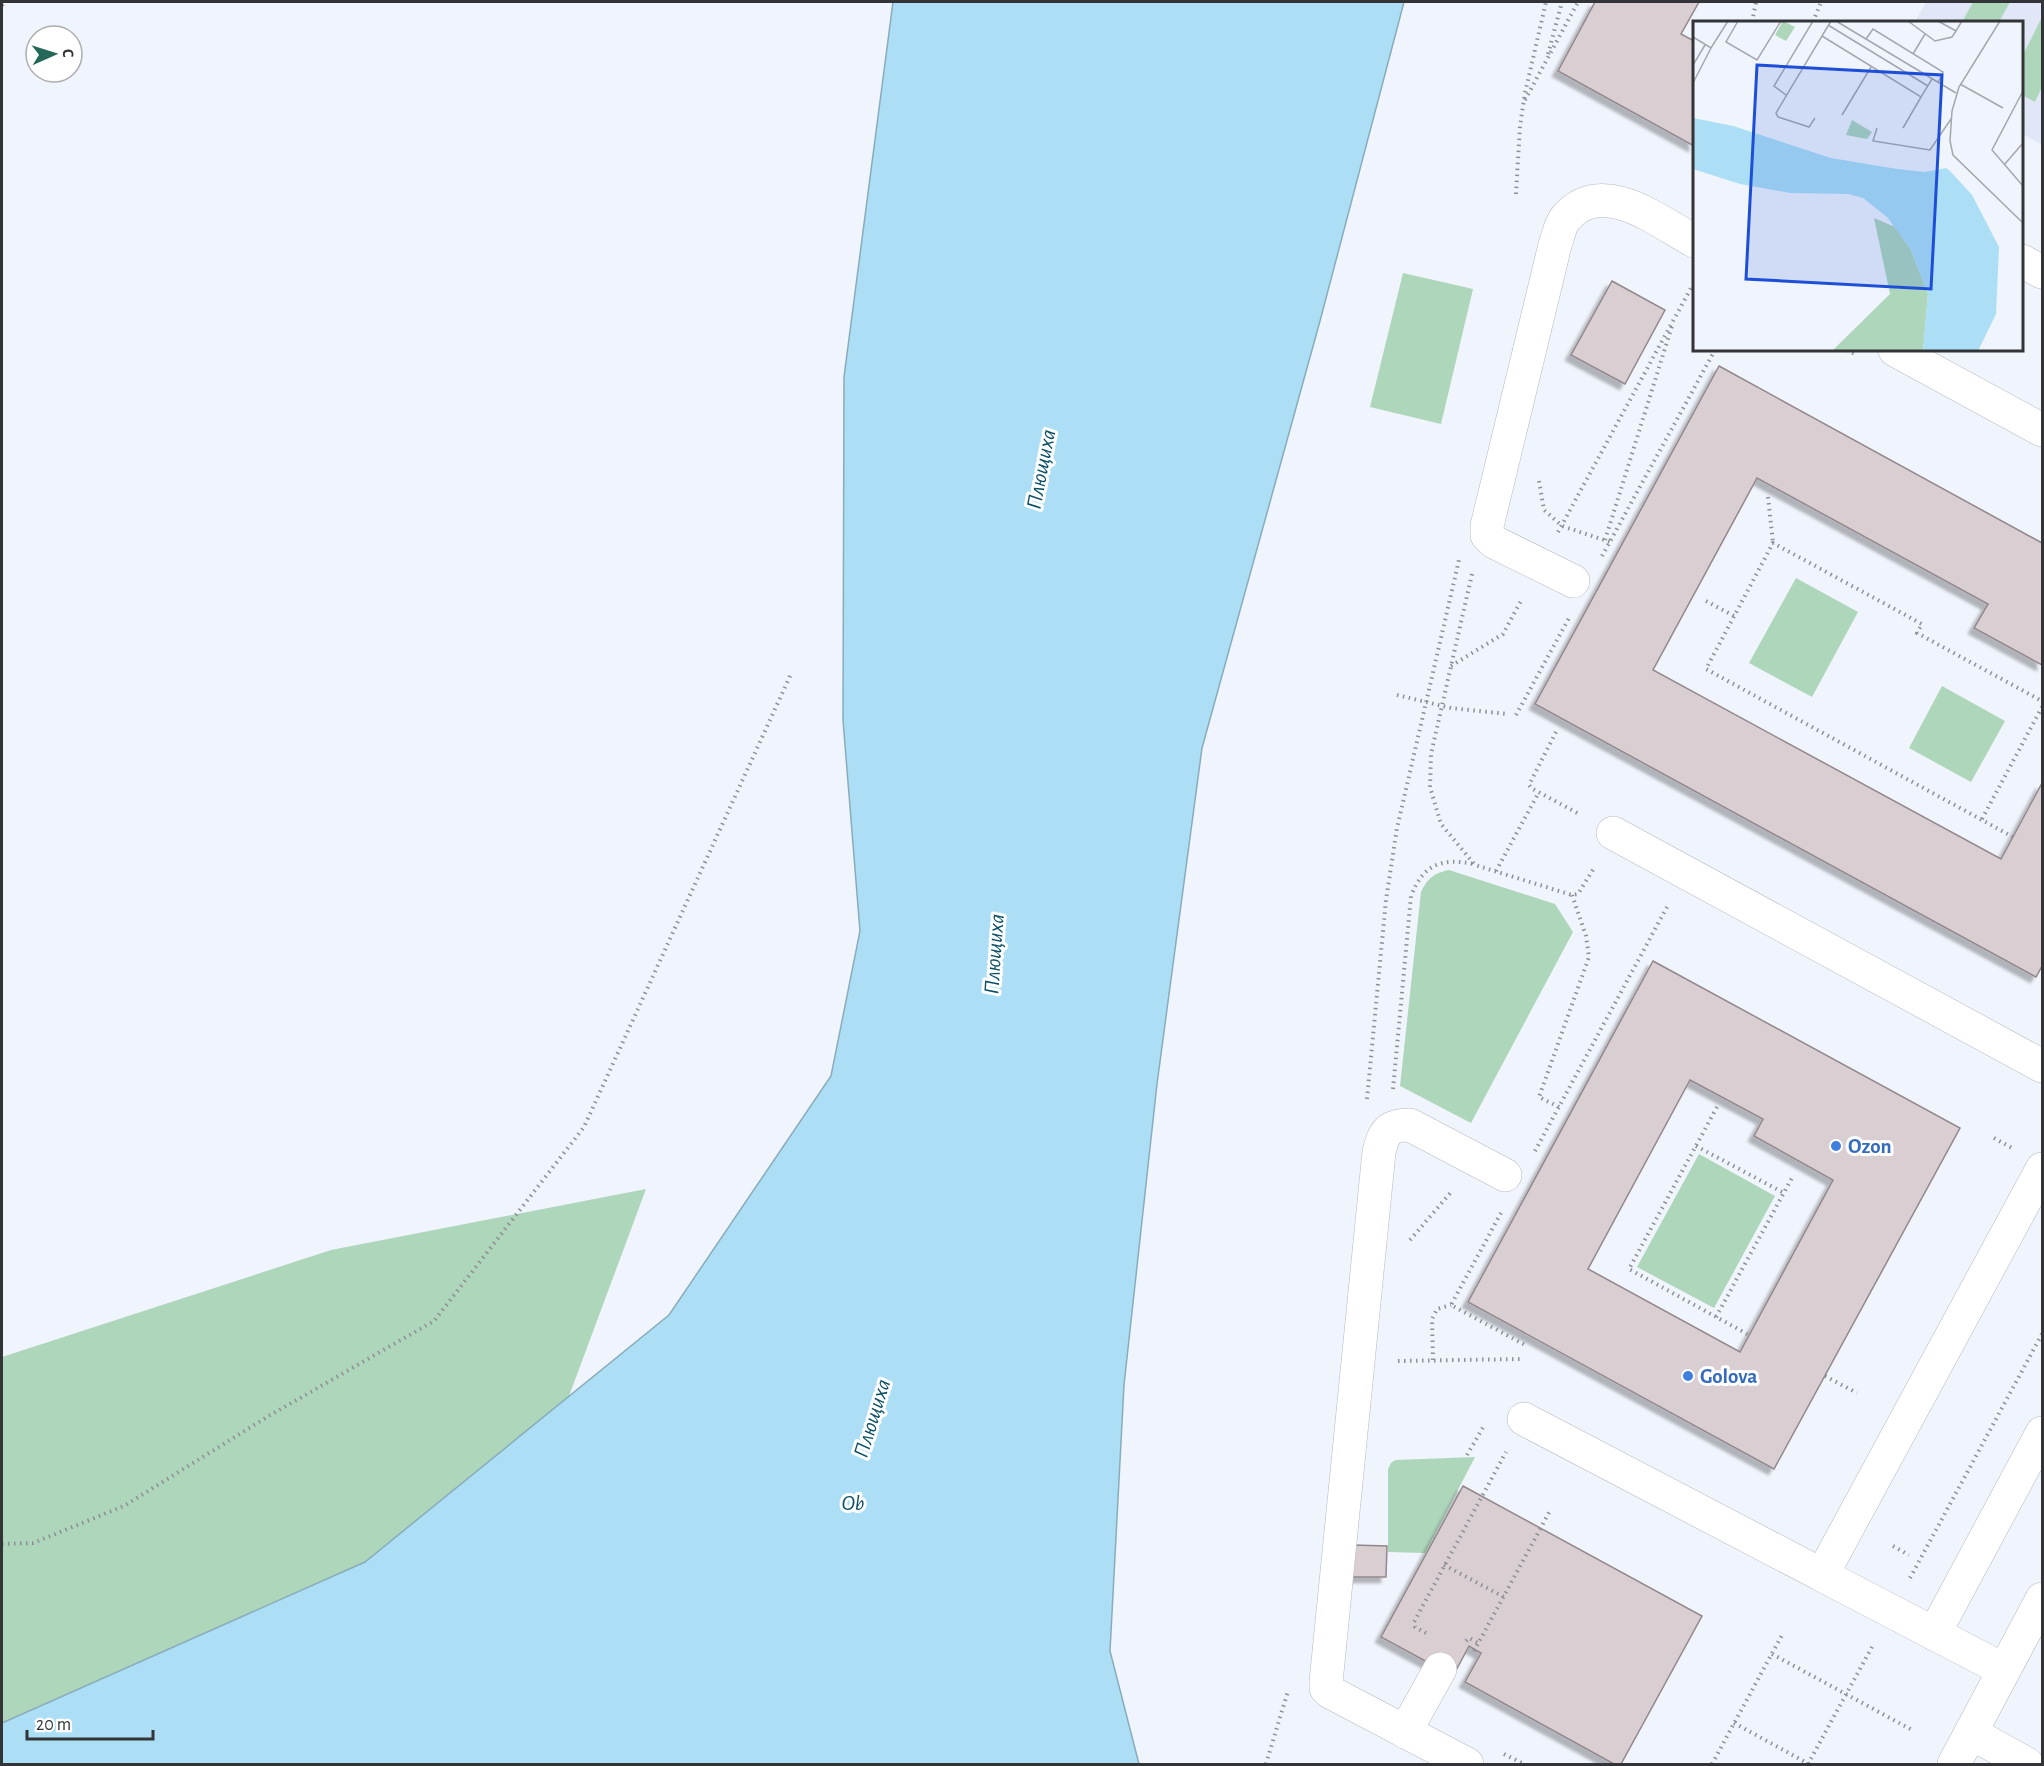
<svg xmlns="http://www.w3.org/2000/svg" width="2044" height="1766" font-family="'Alegreya Sans',sans-serif">
  <style>
    .built { fill: #e1e7f6 }
    .green { fill: #aed6bb }
    .water { fill: #acdff5; stroke: #88acbc; stroke-width: 1.5 }
    .building { fill: #d9cfd2; stroke: #92888b; stroke-width: 1.5; fill-rule: evenodd; filter: url(#shadow) }
    .lines { fill: none; stroke-linecap: round; stroke-linejoin: round }
    .minor-casing { stroke: #b5b9c1; stroke-width: 34 }
    .path { stroke: #8e9096; stroke-width: 4; stroke-dasharray: 1.5 4.5; stroke-linecap: butt }
    .minor { stroke: #fff; stroke-width: 33 }
    .shop-dot { fill: #3f7fe0; stroke: #fff; stroke-width: 2 }
    .labels { text-anchor: middle; stroke-width: 6; stroke-linejoin: round; paint-order: stroke }
    .shop-label { font-size: 21px; font-weight: bold; fill: #366cbe; stroke: #fff; text-anchor: start }
    .water-label { font-size: 22px; font-style: italic; fill: #0b4f65; stroke: #fff }
    .inset-road { fill: none; stroke: #a4a7ad; stroke-width: 1.5 }
    .view { fill: #1d4ed8; fill-opacity: 0.15; stroke: #1d4ed8; stroke-width: 3 }
    .inset-edge { fill: none; stroke: #333437; stroke-width: 3 }
  </style>
  <defs>
    <filter id="shadow"><feDropShadow dx="-5.5" dy="5.5" stdDeviation="1.5" flood-color="#0004"/></filter>
  </defs>
  <rect width="100%" height="100%" fill="#f0f4fc"/>
  <path class="built" d="M1926,2H2042V145L2022,134V22H1915Z"/>
  <path class="green" d="M1973,2H2010L1999,22H1962Z
    M2042,17V87L2035,102L2022,95V57Z
    M1403,273L1473,289L1441,424L1370,407Z
    M1796,578L1858,612L1812,697L1749,663Z
    M1942,686L2005,721L1971,782L1909,748Z
    M1449,870L1555,904L1573,932L1471,1123L1400,1086L1421,892C1428,878 1434,873 1449,870Z
    M1699,1154L1775,1196L1714,1308L1637,1267Z
    M646,1189L569,1396L365,1562L2,1723V1357L331,1250Z
    M1475,1457L1425,1553L1388,1552V1469L1391,1463L1395,1460Z"/>
  <path class="water" d="M893,2H1404L1320,321L1202,748L1157,1084L1124,1385L1110,1651L1139,1764H2V1723L365,1562L669,1315L831,1076L860,931L843,720L844,377Z"/>
  <path class="building" d="M1595,2H1699L1681,34L1694,41V146L1558,71Z
    M1612,281L1665,310L1625,384L1571,355Z
    M1719,366L2042,543V665L1974,628L1988,604L1757,478L1653,670L2001,859L2042,783V966L2036,977L1535,704Z
    M1653,961L1960,1128L1774,1469L1468,1302ZM1690,1080L1763,1119L1754,1136L1833,1180L1740,1352L1588,1269Z
    M1463,1486L1702,1616L1621,1764H1614L1465,1682L1481,1653L1469,1646L1453,1676L1381,1637Z
    M1353,1545L1387,1546L1386,1577H1352Z"/>
  <g class="lines">
    <defs>
      <path id="minor" d="M2022,261L2042,272
        M1895,350L2042,430
        M1573,581L1494,542L1487,535V526L1555,245C1558,237 1560,225 1565,219C1601,175 1658,221 1694,241
        M1613,833L2042,1066
        M1524,1419L1822,1575
        M1934,1634L2042,1433
        M2004,1670L1822,1575L2042,1169
        M1405,1732L1440,1669
        M1971,1733L2027,1764
        M1467,1764L1330,1692L1326,1688V1682L1379,1152C1384,1132 1388,1125 1410,1125L1505,1175
        M1954,1764L2042,1599"/>
    </defs>
    <use href="#minor" class="minor-casing"/>
    <path class="path" d="M2,5L5,2
      M1752,22L1756,2
      M1813,22L1821,2
      M1548,54L1562,2
      M1525,100L1578,2
      M1516,194L1520,126L1525,93L1546,2
      M1847,350L1857,355
      M1539,481L1544,510L1562,526L1610,542
      M1768,497L1773,543
      M1558,532L1691,288
      M1605,540L1672,326
      M1602,556L1715,350
      M1472,574L1431,754L1430,787L1441,824L1475,865L1572,895L1578,894L1594,868
      M1706,601L1734,616
      M1451,666L1503,634L1522,599
      M1397,695L1451,708L1507,714
      M1516,715L1569,618
      M1556,732L1529,785L1531,788L1581,815
      M1982,819L2042,707
      M2013,837L1706,669L1773,543L1922,624L1917,633L2042,701
      M1496,871L1539,792
      M1393,1089L1411,896C1424,863 1442,858 1474,864
      M1367,1099L1386,900L1397,828L1459,560
      M1559,1107L1539,1097L1589,957L1586,936L1572,895
      M1717,1107L1629,1269L1749,1335
      M1994,1138L2012,1148
      M1696,1146L1784,1193
      M1535,1151L1667,907
      M1501,1213L1451,1305L1527,1346
      M1410,1240L1452,1191
      M1716,1317L1793,1176
      M1433,1360L1432,1319L1437,1309L1451,1305
      M1398,1361L1520,1359
      M1825,1376L1857,1393
      M1467,1455L1485,1424
      M2,1544L33,1543L124,1506L267,1417L434,1321L584,1127L791,674
      M1893,1546L1909,1555
      M1444,1565L1504,1597
      M1910,1578L2042,1334
      M1426,1633L1415,1627L1414,1622L1506,1452
      M1466,1641L1469,1638L1478,1643
      M1474,1651L1551,1509
      M1772,1654L1914,1731
      M1734,1723L1809,1764
      M1504,1754L1524,1764
      M1266,1764L1288,1691
      M1712,1764L1782,1635
      M1808,1764L1873,1645"/>
    <use href="#minor" class="minor"/>
  </g>
  <g class="shop-dot">
    <circle cx="1836" cy="1146" r="6"/>
    <circle cx="1688" cy="1376" r="6"/>
  </g>
  <g class="labels">
    <g class="shop-label">
      <text x="1848" y="1153">Ozon</text>
      <text x="1700" y="1383">Golova</text>
    </g>
    <g class="water-label">
      <text transform="translate(1040 469) rotate(-79)" y="8">Плющиха</text>
      <text transform="translate(993 954) rotate(-86)" y="8">Плющиха</text>
      <text transform="translate(871 1418) rotate(-73)" y="8">Плющиха</text>
      <text x="853" y="1510">Ob</text>
    </g>
  </g>
  <g transform="translate(1693 21)">
    <rect width="330" height="330" fill="#f0f4fc"/>
    <path d="M90,0L102,6L93,20L82,14ZM159,99L179,111L174,118L153,114ZM181,197L202,206L218,229L235,273L230,330H139L197,273Z" fill="#aed6bb"/>
    <path d="M0,97L40,105L138,137L204,148L232,151L253,147L257,150L279,174L306,226L303,293L285,330H230L235,273L218,229L194,196L170,177L155,173L97,172L47,163L0,148Z" fill="#acdff5"/>
    <path class="inset-road" d="M45,0L33,21L64,39L88,0M143,0L263,72M215,0L242,20L259,16L263,10M245,0L263,10L269,0M307,0L266,66L259,90L257,120L260,134L330,202M135,4L235,65M129,15L228,76L239,58M0,16L18,27L35,0M173,18L180,8L250,51L245,62M220,33L232,13M0,44L12,24M0,62L18,27M267,63L310,87M330,70L299,129L330,165M93,74L81,65L120,0M149,94L178,46M122,97L116,106L85,96L83,92L138,0M184,107L180,120L237,129L258,98M210,107L228,76M311,144L330,122"/>
    <path class="view" d="M64,44L249,54L238,268L53,258Z"/>
    <rect width="330" height="330" class="inset-edge"/>
  </g>
  <rect width="2044" height="1766" fill="none" stroke="#333437" stroke-width="6"/>
  <g transform="translate(54 54) rotate(87)"><circle r="28" fill="#ffffff" stroke="#adaeaf" stroke-width="1.5"/>
  <path d="M0-4.5L10 22L0 15L-10 22Z" fill="#24685a"/>
  <text y="-9" font-size="16" font-weight="bold" text-anchor="middle" fill="#333437">С</text>
  </g>
  <path d="M27 1730v9h126v-9" fill="none" stroke="#333437" stroke-width="3"/>
  <text x="36" y="1730" font-size="18" fill="#333437" stroke="#ffffff" stroke-width="4.5" paint-order="stroke">20 m</text>
</svg>
